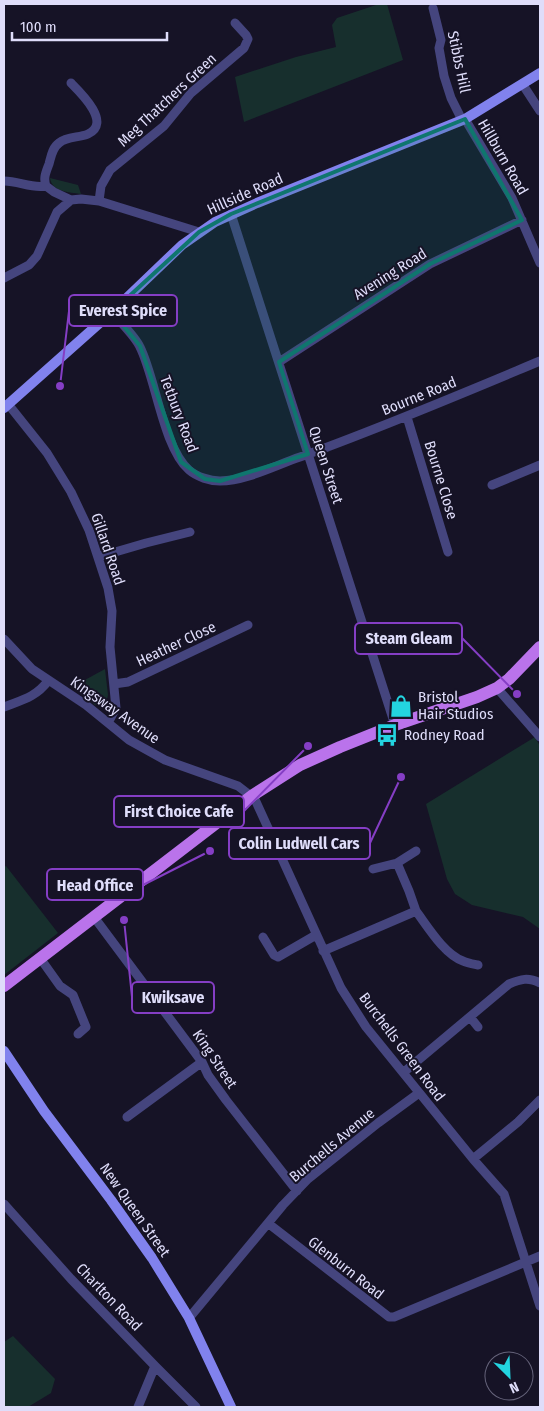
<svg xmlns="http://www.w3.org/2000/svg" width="544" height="1411" font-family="'Fira Sans Condensed',sans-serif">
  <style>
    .green { fill: #172f2d }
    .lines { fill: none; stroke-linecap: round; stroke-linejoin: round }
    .street { stroke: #45457e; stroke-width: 9 }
    .secondary { stroke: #8182ed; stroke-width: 10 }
    .primary { stroke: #ba73eb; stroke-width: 12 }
    .marked { fill: #0f766e; fill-opacity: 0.2; stroke: #0f766e; stroke-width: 4; stroke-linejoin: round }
    .labels { text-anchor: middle; stroke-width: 4; stroke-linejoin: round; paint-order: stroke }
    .street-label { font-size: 15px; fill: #dfddfa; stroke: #161326 }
    .poi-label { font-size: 15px; fill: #dfddfa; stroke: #161326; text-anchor: start }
    .leader { fill: none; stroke: #853ec5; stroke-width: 2 }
    .callout-dot { fill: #853ec5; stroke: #161326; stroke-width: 2 }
    .callout { fill: #161326; stroke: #853ec5; stroke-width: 2 }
    .callout-label { font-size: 16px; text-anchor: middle; font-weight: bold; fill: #dfddfa }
  </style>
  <rect width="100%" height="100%" fill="#161326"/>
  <path class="green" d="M379,4H387L403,60L244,122L235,77L296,57L336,47L332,25L337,18Z
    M50,178L78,185L81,194C69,192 52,192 50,178Z
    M105,669L108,695C107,702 102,705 95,705L72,687Z
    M535,737L540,746V929L523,917L472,905L455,894L447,879L426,804Z
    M6,866L58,933L4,975V867Z
    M13,1336L55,1379L51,1393L28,1407H4V1342Z"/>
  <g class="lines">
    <path class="street" d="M433,8L441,40L439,48L444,76L451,98L462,120
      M71,83C81,93 112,123 88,134C79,138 67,136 59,143C52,148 51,157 49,164C46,172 43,178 46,186L54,192L71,200L81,199L99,201L199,232
      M523,85L540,111
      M465,119L512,198L540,263
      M4,181C19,181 32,189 46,186
      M99,201L101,186L110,170L164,126L191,93L244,48L248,39L246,35L235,23
      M231,214L395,725
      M4,278L29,265L37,256L57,212L71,200
      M112,312C120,322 135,336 140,347C156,379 163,447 189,470C197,477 210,481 220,481C246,481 276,465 300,457C381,428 461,394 540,361
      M279,362L430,264L522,220
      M8,404L47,453L71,492L89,530L108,588L112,611L110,647L116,708L108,723
      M407,417L448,552
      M492,485L540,465
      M98,557L146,543L190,532
      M4,639L32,669L86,705L129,740L165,760L238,786L251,796
      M114,684L128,682L248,625
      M497,688L540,737
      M4,707C22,700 36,697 48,681
      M253,795L341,988L366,1027L473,1159L504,1194L540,1306
      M397,863L409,891L416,911
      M373,869L397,863L416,851
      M94,917L202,1062L208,1075L226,1100L297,1191
      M263,937L274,955L278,957L316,935
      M323,951L416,911C428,927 444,954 463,961C467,963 473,964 478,965
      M40,958L60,986L73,995L86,1027L78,1034
      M470,1017L478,1027
      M404,1072L509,984C521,979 528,977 540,983
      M127,1117L202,1062
      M473,1159L518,1122L540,1100
      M4,1204L71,1279L155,1366L196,1407
      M269,1224L389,1317H394L540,1256
      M189,1318L283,1205L308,1179L378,1123L419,1093
      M138,1407L155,1366"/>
    <path class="secondary" d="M4,408L112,312L182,245L215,222L257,203L465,119L540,73
      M4,1051L44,1111L111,1200L152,1258L189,1318L231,1407"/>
    <path class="primary" d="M4,986L253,795L300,765L340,747L395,725L477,697L497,688L509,679L540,647"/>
  </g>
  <path class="marked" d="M465,119L522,220L430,264L279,362L308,454L220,481L205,479L181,462L140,346L112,312L199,232L231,214Z"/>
  <defs>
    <symbol id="shop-bare" viewBox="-9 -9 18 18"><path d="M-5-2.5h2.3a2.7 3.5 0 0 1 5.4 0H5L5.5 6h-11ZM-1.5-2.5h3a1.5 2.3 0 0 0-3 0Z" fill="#23d4e0" stroke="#161326" stroke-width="2.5" paint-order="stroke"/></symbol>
    <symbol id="bus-bare" viewBox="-9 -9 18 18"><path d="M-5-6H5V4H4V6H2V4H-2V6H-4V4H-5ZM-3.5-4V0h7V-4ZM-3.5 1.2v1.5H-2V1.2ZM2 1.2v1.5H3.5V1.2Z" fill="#23d4e0" stroke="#161326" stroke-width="2.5" paint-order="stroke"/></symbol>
  </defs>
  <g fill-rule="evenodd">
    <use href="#shop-bare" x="385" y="690" width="32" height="32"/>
    <use href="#bus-bare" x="371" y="719" width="32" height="32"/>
  </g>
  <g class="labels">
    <g class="street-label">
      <text transform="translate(459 62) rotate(78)" y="5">Stibbs Hill</text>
      <text transform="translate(167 100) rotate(-43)" y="5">Meg Thatchers Green</text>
      <text transform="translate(503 157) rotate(60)" y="5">Hillburn Road</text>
      <text transform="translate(245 194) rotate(-24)" y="5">Hillside Road</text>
      <text transform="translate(390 274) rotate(-32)" y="5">Avening Road</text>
      <text transform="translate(419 396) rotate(-22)" y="5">Bourne Road</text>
      <text transform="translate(179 414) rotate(69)" y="5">Tetbury Road</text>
      <text transform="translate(326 465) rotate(72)" y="5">Queen Street</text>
      <text transform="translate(441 480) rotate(73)" y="5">Bourne Close</text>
      <text transform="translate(108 549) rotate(71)" y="5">Gillard Road</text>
      <text transform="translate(176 644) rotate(-25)" y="5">Heather Close</text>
      <text transform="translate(115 710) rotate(35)" y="5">Kingsway Avenue</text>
      <text transform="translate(402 1047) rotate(53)" y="5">Burchells Green Road</text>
      <text transform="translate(215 1059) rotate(56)" y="5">King Street</text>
      <text transform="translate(332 1145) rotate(-40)" y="5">Burchells Avenue</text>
      <text transform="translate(135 1210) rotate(55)" y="5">New Queen Street</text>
      <text transform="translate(346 1268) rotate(38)" y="5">Glenburn Road</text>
      <text transform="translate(109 1297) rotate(46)" y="5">Charlton Road</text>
    </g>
    <g class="poi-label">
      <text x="418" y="702">Bristol<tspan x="418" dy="17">Hair Studios</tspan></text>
      <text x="404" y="740">Rodney Road</text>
    </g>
  </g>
  <path class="leader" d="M60 386L69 311M517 694L462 638M308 746L244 811M401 777L370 843M210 851L143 885M124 920L132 997"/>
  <g class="callout-dot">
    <circle cx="60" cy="386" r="5"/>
    <circle cx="517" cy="694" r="5"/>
    <circle cx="308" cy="746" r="5"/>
    <circle cx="401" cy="777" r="5"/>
    <circle cx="210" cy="851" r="5"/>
    <circle cx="124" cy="920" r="5"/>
  </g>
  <g class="callout">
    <rect x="69" y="295" width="108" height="31" rx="5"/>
    <rect x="355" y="623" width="107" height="31" rx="5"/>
    <rect x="114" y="796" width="130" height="31" rx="5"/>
    <rect x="229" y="828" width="141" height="31" rx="5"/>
    <rect x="47" y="869" width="96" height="31" rx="5"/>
    <rect x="132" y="982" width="82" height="31" rx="5"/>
  </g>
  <g class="callout-label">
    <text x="123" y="316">Everest Spice</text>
    <text x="409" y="644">Steam Gleam</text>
    <text x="179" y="817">First Choice Cafe</text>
    <text x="299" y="849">Colin Ludwell Cars</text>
    <text x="95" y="891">Head Office</text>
    <text x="173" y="1003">Kwiksave</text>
  </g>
  <rect width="544" height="1411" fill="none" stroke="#dfddfa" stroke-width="10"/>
  <g transform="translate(509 1376) rotate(156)"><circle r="24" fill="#161326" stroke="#66647b"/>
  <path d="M0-4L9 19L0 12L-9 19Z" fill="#23d4e0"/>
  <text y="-8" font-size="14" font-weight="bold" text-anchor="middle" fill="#dfddfa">N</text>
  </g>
  <path d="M12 32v8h155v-8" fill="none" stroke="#dfddfa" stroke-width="2.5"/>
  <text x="20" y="32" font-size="15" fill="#dfddfa" stroke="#161326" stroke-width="4" paint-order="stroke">100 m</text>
</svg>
